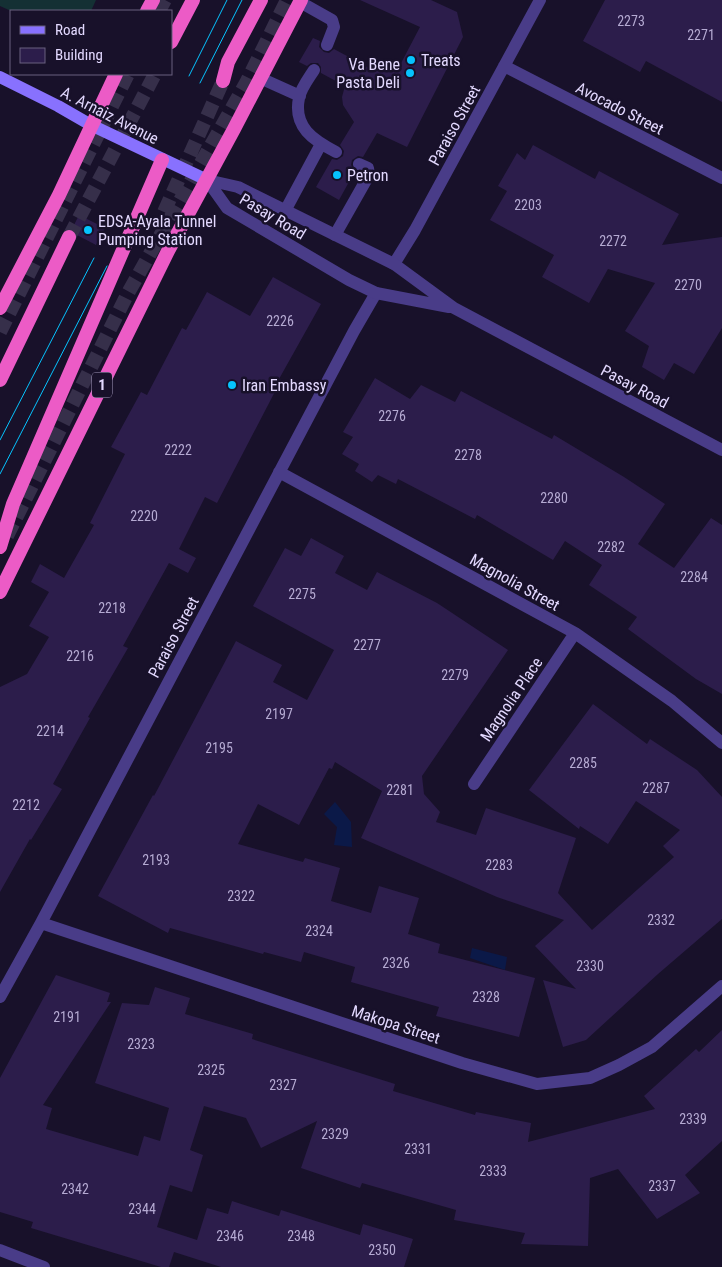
<svg xmlns="http://www.w3.org/2000/svg" width="722" height="1267" font-family="'Roboto Condensed',sans-serif">
  <style>
    .green { fill: #143034 }
    .water { fill: #0b1948 }
    .building { fill: #2c1d4b }
    .lines { fill: none; stroke-linecap: round; stroke-linejoin: round }
    .trunk-tunnel { stroke: #362f4a; stroke-width: 14; stroke-dasharray: 14 7; stroke-linecap: butt }
    .service { stroke: #493c88; stroke-width: 12 }
    .minor { stroke: #493c88; stroke-width: 12 }
    .tertiary { stroke: #493c88; stroke-width: 12 }
    .secondary { stroke: #8871fe; stroke-width: 12 }
    .trunk { stroke: #ec5bc6; stroke-width: 14 }
    .tram { stroke: #06c3fe; stroke-width: 1 }
    .poi-dot { fill: #06c3fe; stroke: #18112a; stroke-width: 2 }
    .labels { text-anchor: middle; stroke-width: 5; stroke-linejoin: round; paint-order: stroke }
    .number-label { font-size: 14px; fill: #b5aad2 }
    .shield { fill: #18112a; stroke: #a69dbf; stroke-width: 1 }
    .shield-label { font-size: 15px; font-weight: bold; fill: #e3d9ff }
    .poi-label { font-size: 16px; fill: #e3d9ff; stroke: #18112a; text-anchor: start }
    .street-label { font-size: 16px; fill: #e3d9ff; stroke: #18112a }
  </style>
  <rect width="100%" height="100%" fill="#18112a"/>
  <path class="green" d="M0,0H96L91,11H11L0,6Z"/>
  <path class="water" d="M335,802L351,822L352,847L334,845L337,827L324,814Z
    M472,948L507,957L505,970L470,958Z"/>
  <path class="building" d="M360,0H431L457,12L463,37L407,147L377,133L363,157L358,156L352,160L351,165L355,171L339,200L316,187L332,159L337,160L343,156L344,151L340,145L354,122L343,105L342,97L345,86L321,73V67L318,63H311L307,66L299,62L313,38L320,41L319,47L324,52L329,53L334,49L371,69L392,71L395,65L399,67L420,27Z
    M605,0H722V102L646,61L640,72L583,41Z
    M533,145L595,179L599,171L679,214L662,245L722,237V328L694,374L674,363L664,380L642,367L649,346L625,331L655,283L608,269L589,303L542,277L554,255L490,220L507,191L498,186L517,153L525,160Z
    M79,215L105,228L96,245L77,235L72,229Z
    M273,277L321,304L279,379L281,380L217,503L205,497L179,549L196,558L188,573L169,563L123,646L128,648L88,717L90,718L53,784L62,789L31,840L30,839L0,892V687L27,674L49,637L29,626L49,592L31,582L40,564L64,578L94,525L90,523L125,454L111,447L141,392L147,395L182,328L186,330L207,292L250,316Z
    M375,378L410,399L421,385L455,402L461,391L552,439L554,435L624,477L665,504L638,544L674,568L711,518L722,525V694L696,679L628,629L637,617L589,585L602,565L565,541L553,560L477,515L475,519L398,479L396,484L378,475L372,482L355,471L359,464L342,454L353,437L343,432Z
    M311,538L344,556L335,573L367,590L377,572L437,603L508,650L422,776L424,794L440,812L436,822L476,835L486,808L576,838L558,893L592,930L674,857L663,846L680,830L636,801L608,844L580,826L579,829L529,790L593,704L647,744L650,739L697,770L722,797V919L658,974L586,1040L563,1047L543,980L576,989L535,946L564,920L497,897L361,838L382,791L335,762L332,769L329,768L299,825L258,804L238,844L303,862L305,858L340,868L331,901L371,913L379,886L419,898L408,934L440,944L438,953L535,978L519,1037L436,1016L439,1007L351,982L355,967L304,952L301,962L264,952L263,954L170,928L168,933L98,896L153,795L154,796L236,641L282,665L273,682L307,700L334,650L253,606L285,548L301,556Z
    M56,975L110,993L107,1002H111L43,1105L52,1108L46,1129L138,1156L144,1136L160,1141L169,1108L95,1083L122,1003L149,1005L155,987L190,998L185,1014L253,1034L252,1039L395,1084L393,1091L475,1115L476,1112L531,1123L528,1142L655,1109L644,1096L696,1049L699,1052L722,1030V1141L685,1175L700,1193L657,1219L618,1169L590,1178L588,1246L521,1244L525,1233L454,1220L456,1210L362,1183L360,1188L301,1168L317,1121L261,1148L246,1118L204,1106L190,1150L203,1155L192,1192L170,1185L157,1227L197,1240L207,1208L228,1214L232,1201L279,1216L281,1210L360,1235L363,1224L413,1239L404,1267H221L174,1252L169,1267H161L31,1228L33,1222L0,1212V1078Z"/>
  <g class="lines">
    <path class="trunk-tunnel" d="M159,11L165,0
      M164,212L223,81
      M69,237L155,74
      M0,332L128,74
      M7,536L128,293L246,83L287,0"/>
    <path class="service" d="M300,2L332,20L334,27L327,45
      M314,70C309,78 301,88 299,98C293,127 313,140 336,152
      M260,78L300,96
      M285,211L321,144
      M335,235L369,175L368,168L359,164"/>
    <path class="minor" d="M504,66L722,178
      M394,264L415,230L540,0
      M279,472L575,633L672,701L722,743
      M474,784L575,633
      M41,923L462,1063L537,1084L590,1078L619,1065L652,1047L722,986
      M0,997L41,923L354,331L376,293
      M0,1250L44,1267"/>
    <path class="tertiary" d="M207,180L238,187L394,264L454,308L722,450
      M207,180L227,208L349,280L376,293L449,307"/>
    <path class="secondary" d="M0,77L58,106L91,125L207,180"/>
    <path class="trunk" d="M147,11L153,0
      M171,42L193,0
      M223,81L228,62L261,0
      M0,308L59,195L116,74
      M0,380L69,237
      M0,547L13,504L162,160
      M0,592L168,251L234,129L301,0"/>
    <path class="tram" d="M189,76L227,0
      M200,83L242,0
      M0,440L94,258
      M0,474L107,266"/>
  </g>
  <g class="poi-dot">
    <circle cx="411" cy="60" r="5"/>
    <circle cx="410" cy="73" r="5"/>
    <circle cx="337" cy="175" r="5"/>
    <circle cx="88" cy="230" r="5"/>
    <circle cx="232" cy="385" r="5"/>
  </g>
  <g class="labels">
    <g class="number-label">
      <text x="631" y="26">2273</text>
      <text x="701" y="40">2271</text>
      <text x="528" y="210">2203</text>
      <text x="613" y="246">2272</text>
      <text x="688" y="290">2270</text>
      <text x="280" y="326">2226</text>
      <text x="392" y="421">2276</text>
      <text x="178" y="455">2222</text>
      <text x="468" y="460">2278</text>
      <text x="554" y="503">2280</text>
      <text x="144" y="521">2220</text>
      <text x="611" y="552">2282</text>
      <text x="694" y="582">2284</text>
      <text x="302" y="599">2275</text>
      <text x="112" y="613">2218</text>
      <text x="367" y="650">2277</text>
      <text x="80" y="661">2216</text>
      <text x="455" y="680">2279</text>
      <text x="279" y="719">2197</text>
      <text x="50" y="736">2214</text>
      <text x="219" y="753">2195</text>
      <text x="583" y="768">2285</text>
      <text x="656" y="793">2287</text>
      <text x="400" y="795">2281</text>
      <text x="26" y="810">2212</text>
      <text x="156" y="865">2193</text>
      <text x="499" y="870">2283</text>
      <text x="241" y="901">2322</text>
      <text x="661" y="925">2332</text>
      <text x="319" y="936">2324</text>
      <text x="396" y="968">2326</text>
      <text x="590" y="971">2330</text>
      <text x="486" y="1002">2328</text>
      <text x="67" y="1022">2191</text>
      <text x="141" y="1049">2323</text>
      <text x="211" y="1075">2325</text>
      <text x="283" y="1090">2327</text>
      <text x="693" y="1124">2339</text>
      <text x="335" y="1139">2329</text>
      <text x="418" y="1154">2331</text>
      <text x="493" y="1176">2333</text>
      <text x="662" y="1191">2337</text>
      <text x="75" y="1194">2342</text>
      <text x="142" y="1214">2344</text>
      <text x="230" y="1241">2346</text>
      <text x="301" y="1241">2348</text>
      <text x="382" y="1255">2350</text>
    </g>
    <rect class="shield" x="92" y="372.5" width="20" height="25" rx="4"/>
    <g class="shield-label">
      <text x="102" y="390">1</text>
    </g>
    <g class="poi-label">
      <text x="421" y="66">Treats</text>
      <text x="400" y="70" text-anchor="end">Va Bene<tspan x="400" dy="18">Pasta Deli</tspan></text>
      <text x="347" y="181">Petron</text>
      <text x="98" y="227">EDSA-Ayala Tunnel<tspan x="98" dy="18">Pumping Station</tspan></text>
      <text x="242" y="391">Iran Embassy</text>
    </g>
    <g class="street-label">
      <text transform="translate(620 108) rotate(27)" y="6">Avocado Street</text>
      <text transform="translate(110 115) rotate(27)" y="6">A. Arnaiz Avenue</text>
      <text transform="translate(454 125) rotate(-61)" y="6">Paraiso Street</text>
      <text transform="translate(273 216) rotate(31)" y="6">Pasay Road</text>
      <text transform="translate(635 386) rotate(28)" y="6">Pasay Road</text>
      <text transform="translate(515 582) rotate(29)" y="6">Magnolia Street</text>
      <text transform="translate(173 637) rotate(-62)" y="6">Paraiso Street</text>
      <text transform="translate(511 699) rotate(-56)" y="6">Magnolia Place</text>
      <text transform="translate(396 1024) rotate(18)" y="6">Makopa Street</text>
    </g>
  </g>
  <rect x="10" y="10" width="162" height="65" fill="#18112a" stroke="#69617f"/>
  <rect x="20" y="26" width="25" height="8" fill="#8871fe" stroke="#69617f"/>
  <text x="55" y="35" font-size="15" fill="#e3d9ff">Road</text>
  <rect x="20" y="48" width="25" height="15" fill="#2c1d4b" stroke="#69617f"/>
  <text x="55" y="60" font-size="15" fill="#e3d9ff">Building</text>
</svg>
